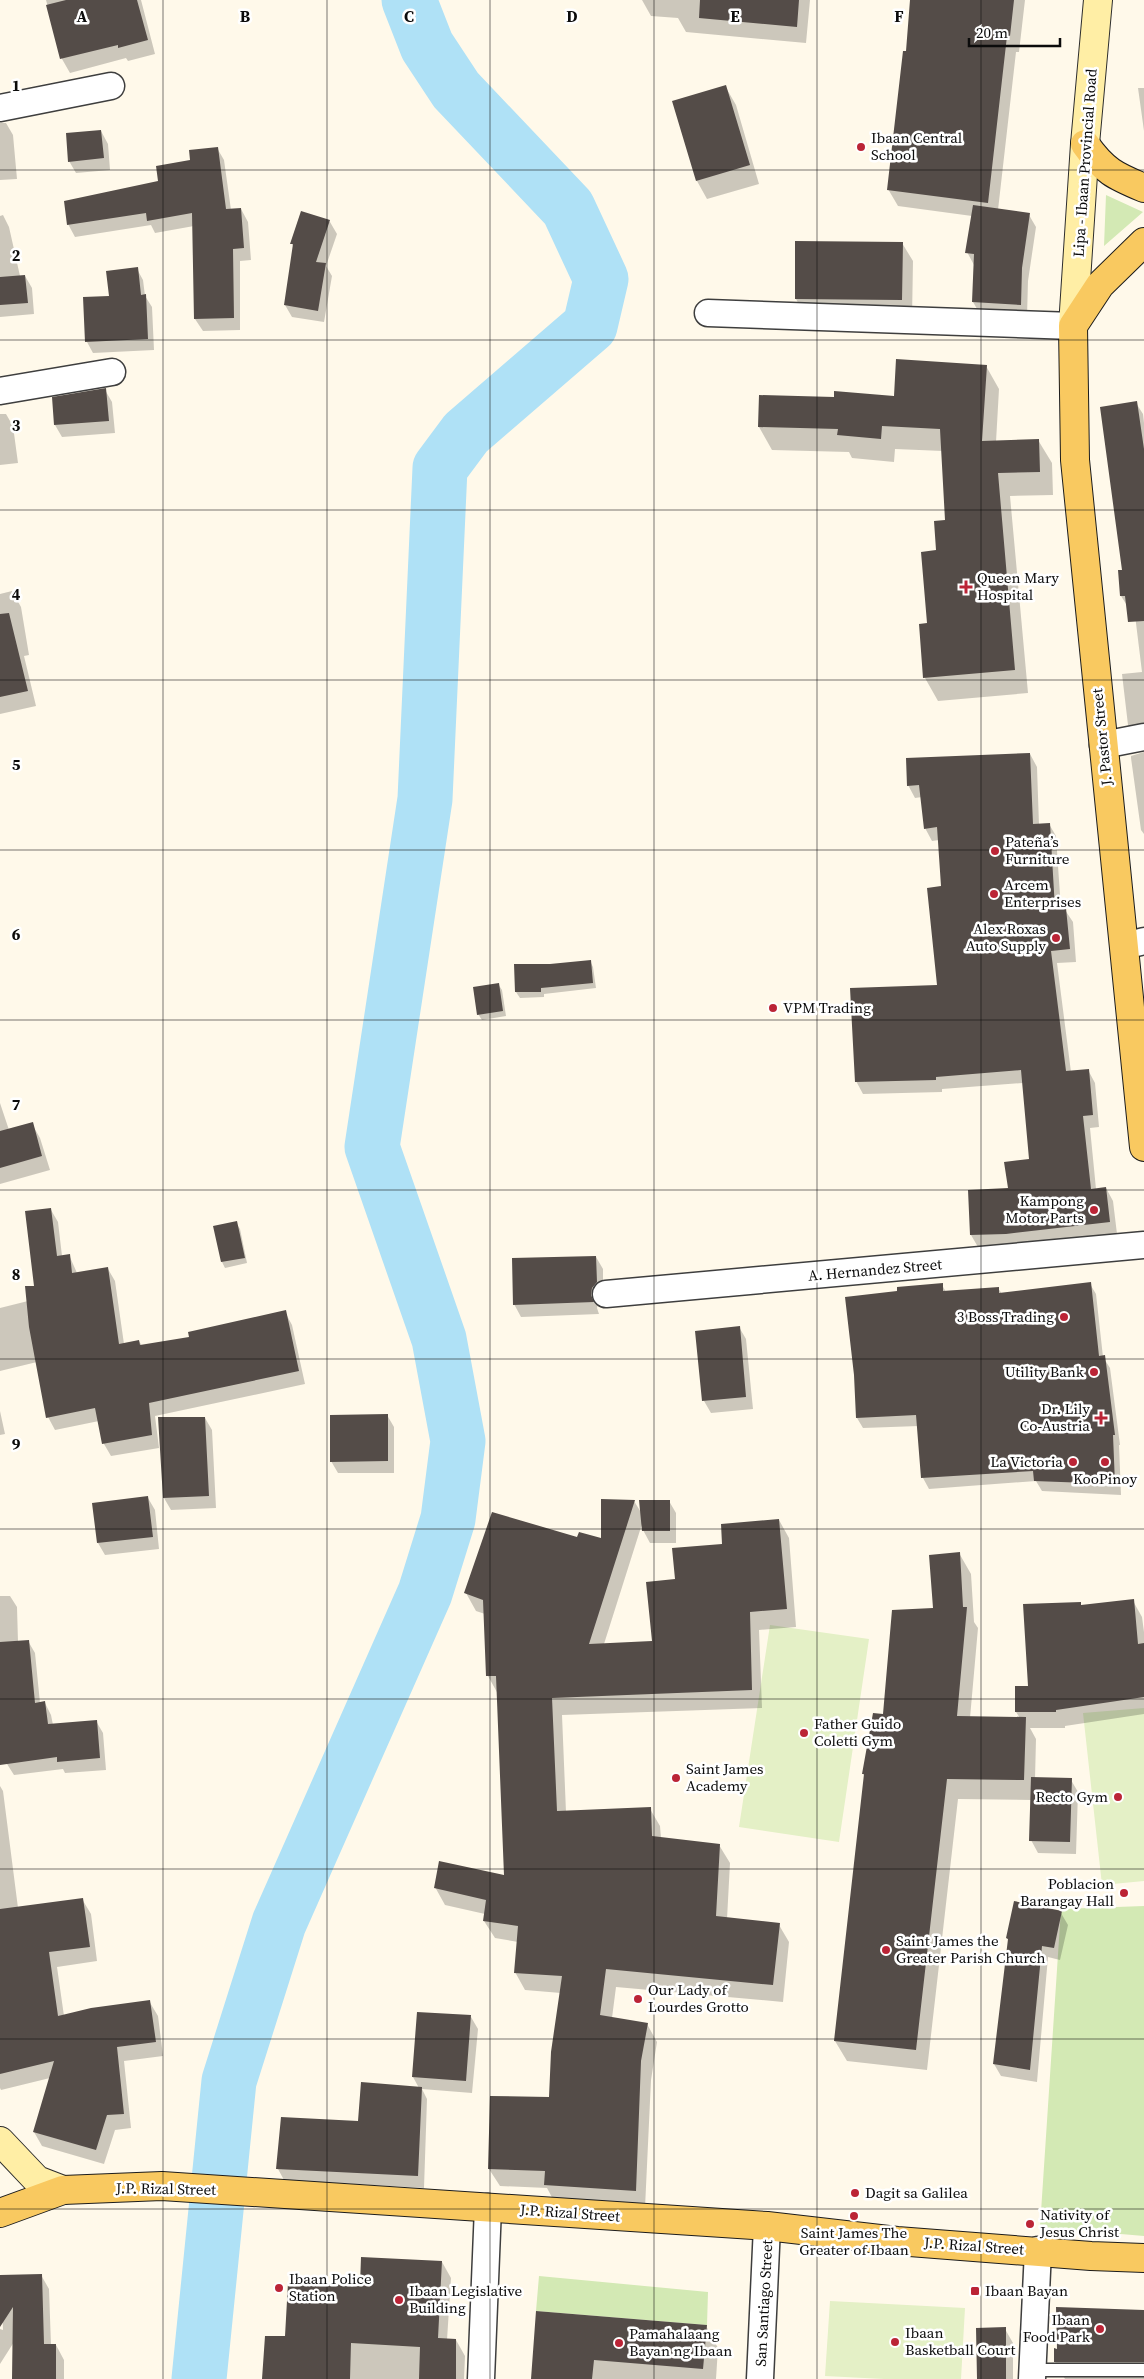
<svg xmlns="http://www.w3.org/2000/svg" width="1144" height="2379" font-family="'Source Serif 4',serif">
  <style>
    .green { fill: #d3e9b4 }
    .pitch { fill: #e4f0c6 }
    .shadow { fill: #0003 }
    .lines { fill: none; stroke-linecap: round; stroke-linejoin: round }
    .river { stroke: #afe1f6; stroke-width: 55 }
    .building { fill: #544c48 }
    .service-casing { stroke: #3e3e3e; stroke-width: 15 }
    .minor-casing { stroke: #3e3e3e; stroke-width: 29 }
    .secondary-casing { stroke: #2d2d2d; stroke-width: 30 }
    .primary-casing { stroke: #1c1c1c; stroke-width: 30 }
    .service { stroke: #fff; stroke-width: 12 }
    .minor { stroke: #fff; stroke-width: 26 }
    .secondary { stroke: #ffeea5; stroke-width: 28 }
    .primary { stroke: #f9c960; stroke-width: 28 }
    .grid { fill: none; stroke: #0b0b0b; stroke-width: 1; stroke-opacity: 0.55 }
    .poi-dot { fill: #bb2436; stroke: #fff; stroke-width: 2 }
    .labels { text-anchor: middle; stroke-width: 5; stroke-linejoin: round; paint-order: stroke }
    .poi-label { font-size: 15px; fill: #0b0b0b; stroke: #fff; text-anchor: start }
    .street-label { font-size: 15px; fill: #0b0b0b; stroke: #fff }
    .grid-label { font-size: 16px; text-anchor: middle; font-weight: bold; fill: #0b0b0b; stroke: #fff; stroke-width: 5; stroke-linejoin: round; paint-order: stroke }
  </style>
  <rect width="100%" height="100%" fill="#fff9ea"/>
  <path class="green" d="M1106,195L1143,212L1104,246Z
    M1144,1906V2236L1040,2227L1061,1909Z
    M539,2276L708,2292L707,2325L536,2311Z"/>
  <path class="pitch" d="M770,1625L869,1639L839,1842L739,1827Z
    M1144,1708V1881L1102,1885L1083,1713Z
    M830,2301L965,2308L961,2379H884L825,2376Z"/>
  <path class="shadow" d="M46,0H141L155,54L128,61L126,58L70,73L62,59Z
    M642,0H810L806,43L686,32L678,18L651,16Z
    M912,0H1025L1019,52H1016L998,210L1029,215L1036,227L1028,281L1027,317L980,314L973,302L974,265L967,252L972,216L898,206L888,189L907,52Z
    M725,86L736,105L759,184L707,199L697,181Z
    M1138,88H1144V131Z
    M0,123H6L13,135L17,179L0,180Z
    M101,131L108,144L110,170L76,173L69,161Z
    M217,148L224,160L231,210L241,209L248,222L251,260L240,261V330L203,331L195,319L194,226L155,233L151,225L75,237L68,224L160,182L191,161Z
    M302,212L330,222L337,234L326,266L332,276L324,322L292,317L285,305L294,248L292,244Z
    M3,215L9,227L20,276H25L32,288L34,314L0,317V216Z
    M902,243L913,261L912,318L806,317L796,299Z
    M137,269L143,280L145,296L152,307L154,350L93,353L87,342L85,298L110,297Z
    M986,366L999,389L996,442L1038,440L1052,463L1053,495L1010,496L1028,693L938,701L925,678L938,552L946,521L943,451L895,449L894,462L852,458L849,452L772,450L759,427L835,398H895Z
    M105,390L112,402L115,433L62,437L55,425L53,398Z
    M1136,403L1143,414L1144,423V735L1134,736L1128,725L1122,674L1142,672L1134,607H1128L1121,596Z
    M0,414H6L13,426L18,463L0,465Z
    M12,591L21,607L29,655L24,656L36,706L0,714V594Z
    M1144,752V834L1141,830L1131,758V756Z
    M1030,754L1037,767L1039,825L1049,824L1056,836L1061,910H1065L1073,922L1076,962L1057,963L1071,1072L1088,1070L1095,1083L1099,1127L1090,1128L1096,1189L1106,1188L1113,1201L1117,1234L1014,1246L978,1247L971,1235L969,1191L1009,1189L1030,1160L1023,1083L942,1089V1092L863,1094L856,1081L938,986L942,887L939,840L932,841L925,828L922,797L915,798L908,785Z
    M590,961L593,967L596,988L544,994V997L520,998L516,992V965H550Z
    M498,984L502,990L506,1016L482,1020L478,1014Z
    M0,1103L9,1130L32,1124L40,1138L50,1170L0,1184Z
    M51,1210L58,1222L62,1256L69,1255L77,1273L108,1269L115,1281L124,1344L139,1341L142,1346L191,1338L285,1312L292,1325L305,1384L155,1416L159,1448L111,1456L104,1444L99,1421L55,1430L48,1417L37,1362L0,1371V1308L28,1301L35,1287Z
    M236,1223L240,1229L247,1263L225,1268L222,1262L215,1227Z
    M596,1257L603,1269V1295L599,1301L597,1308L599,1314L521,1317L514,1304Z
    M1090,1284L1096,1294L1103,1357L1110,1368L1120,1445H1119L1121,1495L1042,1491L1036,1481L929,1489L923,1478L919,1426L863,1428L857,1418L899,1292L942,1285L946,1292L998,1288L1002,1294Z
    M739,1327L746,1339L753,1409L711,1413L704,1401Z
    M0,1411L5,1434L0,1435Z
    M387,1415L394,1427V1473H338L331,1461Z
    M160,1418H205L212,1430L216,1508L171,1510L164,1498Z
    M148,1498L155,1510L159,1549L105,1555L98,1543Z
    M634,1501L642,1514L669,1501L676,1513V1543H650L643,1530L642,1524L604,1644L653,1642L676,1580L723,1545L779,1520L789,1538L796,1627L759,1630L762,1708L562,1715L566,1812L650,1809L660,1826L661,1838L719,1845L730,1863L727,1919L779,1925L789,1942L783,2002L616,1987L612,2018L647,2024L657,2042L651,2080L645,2208L555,2203L547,2188L500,2186L489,2169L550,2099L561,1993L525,1990L515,1972L518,1942L495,1938L484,1921L485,1914L445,1905L435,1887L505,1877L498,1694L488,1676L485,1614L476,1611L466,1593L578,1539L602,1540Z
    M959,1553L971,1574L974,1622L978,1628L970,1718H1020L1016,1712V1687H1029L1081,1606L1133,1601L1142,1617L1144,1632V1714L1065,1726V1728H1030L1036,1739L1035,1779L1071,1780L1078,1792L1076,1854L1038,1853L1031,1840L1032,1800L958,1799L927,2070L847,2061L835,2041L865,1777L863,1774L884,1716Z
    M0,1596H10L17,1607L18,1642L28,1641L35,1653L40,1703H45L51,1715L53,1725L96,1721L103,1733L106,1770L65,1773L63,1769L14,1775L7,1764L0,1705Z
    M0,1786L3,1791L18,1908L82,1899L91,1914L97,1961L57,1967L64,2016L149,2001L158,2016L163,2056L124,2061L131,2128L115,2130L104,2164L42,2146L34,2132L50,2078L1,2090L0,2088Z
    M1061,1913L1068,1925L1060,1960L1048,1957L1037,2082L1001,2076L994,2064L1009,1941L1007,1938Z
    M418,2013L471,2017L478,2029L472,2093L422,2089L427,2099L424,2188L284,2180L278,2169L419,2088L413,2077Z
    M442,2262L451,2278L447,2340H456L465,2356L464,2379H263L287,2338Z
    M41,2275L49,2289L51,2345H56L64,2360V2379H14V2342L0,2364V2329L3,2330L1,2276Z
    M1144,2311V2379H1065L1055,2362L1058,2350Z
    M538,2312L706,2326L718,2348L716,2379H532Z
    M1005,2329L1013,2343V2379H978Z"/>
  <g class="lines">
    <path class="river" d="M199,2379L229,2081L279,1923L425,1593L448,1519L458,1441L439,1339L372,1147L425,799L440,468L466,433L590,326L601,279L568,208L456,90L427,46L409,0"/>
  </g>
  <path class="building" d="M66,0H137L148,40L118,48V45L60,59L46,5Z
    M700,0H799L797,27L699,18Z
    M910,0H1014L1010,36H1007L988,203L887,190L903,51H906Z
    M726,85L750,165L696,181L672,101Z
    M101,130L104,158L68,162L66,133Z
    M218,147L226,209L241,208L244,248L233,249L234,318L194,319L192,213L147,221L146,213L67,225L64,201L158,181L156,166L190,160L189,150Z
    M973,205L1030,213L1022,268L1021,305L972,302L974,254L965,253Z
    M301,211L330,220L316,262L326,263L318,311L284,305L293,244H290Z
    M795,241L903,242L902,300L795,299Z
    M138,267L141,295L146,294L148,339L85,342L83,297L109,296L106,271Z
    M25,275L28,303L0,305V277Z
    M896,359L987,365L982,441L1039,439L1040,472L998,473L1015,670L923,678L919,624L927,623L921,552L936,550L934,521L945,520L940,429L882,426L881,439L837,435L838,429L758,427L759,395L834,397V391L894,396Z
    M106,388L109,421L54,425L52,397Z
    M1137,401L1144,449V621L1128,622L1125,596H1120L1118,570H1122L1100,407Z
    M9,613L28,691L0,697V614Z
    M1030,753L1033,824L1050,823L1055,909L1066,908L1070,949L1051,951L1066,1071L1089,1069L1093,1115L1083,1116L1091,1189L1106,1187L1110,1222L1006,1234L970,1235L968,1190L1008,1188L1004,1162L1029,1159L1021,1070L936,1077V1080L855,1082L850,988L937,985L927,888L941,886L937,827L924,829L919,785L907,786L906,758Z
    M591,960L593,983L541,988V992H515L514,964H550Z
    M499,983L503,1011L477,1015L473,987Z
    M33,1122L42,1156L0,1168V1131Z
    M51,1208L57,1256L70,1254L72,1273L108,1267L119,1344L139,1340L140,1345L189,1337L188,1332L286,1310L299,1371L149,1403L152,1435L102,1444L95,1408L46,1418L29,1327L25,1286H34L25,1211Z
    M237,1221L245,1258L221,1262L213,1226Z
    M596,1256L597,1282L592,1288L591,1295L594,1302L513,1305L512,1258Z
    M1091,1282L1099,1356L1105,1355L1115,1435H1113L1115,1484L1034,1481L1033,1471L921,1478L916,1415L856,1418L854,1375L845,1297L897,1291V1287L943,1283V1291L999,1287V1293Z
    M740,1326L746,1397L702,1401L695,1331Z
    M388,1414V1461L330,1462V1415Z
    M158,1417H205L209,1496L163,1498Z
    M148,1496L153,1537L97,1543L92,1503Z
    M601,1499L635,1500L589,1644L652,1641L646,1582L675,1579L672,1548L722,1544L721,1524L779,1519L787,1609L750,1612L752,1690L552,1698L557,1811L651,1807L652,1836L720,1844L716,1916L780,1923L773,1985L606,1969L600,2015L648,2023L641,2061L636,2191L544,2185L545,2171L488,2169L490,2096L549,2097L551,2052L562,1976L514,1973L518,1926L483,1921L486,1900L434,1888L439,1861L504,1875L496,1676H486L483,1600L464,1593L492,1512L577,1537L579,1532L601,1538Z
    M639,1500H670V1531H642Z
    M960,1552L963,1607H967L957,1716L1026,1717L1024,1780L947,1779L916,2050L834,2041L864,1774H862L873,1713L883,1714L892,1610L933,1608L929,1555Z
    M1134,1599L1138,1644L1144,1643V1697L1056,1710V1712H1015V1686H1028L1023,1604L1081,1602V1605Z
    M29,1640L35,1703L45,1701L48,1724L97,1720L100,1758L57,1762V1757L0,1765V1642Z
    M1031,1777L1072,1778L1070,1842L1029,1841Z
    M83,1898L90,1947L49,1952L58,2016L91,2008L150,2000L156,2042L117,2047L124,2114L107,2115L96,2150L33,2132L54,2061L0,2074V1909Z
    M1014,1901L1062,1911L1054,1948L1042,1946L1030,2070L993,2064L1008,1939L1006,1938Z
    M417,2012L471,2015L466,2081L412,2077Z
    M361,2082L422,2087L418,2176L276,2169L281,2117L358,2121Z
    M361,2257L442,2261L438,2338L456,2339V2379H419L420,2347L351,2343L350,2379H262L265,2336H285L288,2283L360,2285Z
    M42,2274L44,2344H56V2379H12L13,2307L0,2327V2275Z
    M1056,2307L1144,2310V2362H1054V2348L1057,2349Z
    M536,2311L707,2325L703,2369L594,2360L592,2379H531Z
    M1006,2327V2379H977L976,2328Z"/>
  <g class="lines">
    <defs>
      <path id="service" d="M1032,2370H1144"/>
      <path id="minor" d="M0,108L111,86
        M708,313L1073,326
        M0,391L112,372
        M1103,745L1144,737
        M1124,946L1144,941
        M606,1294L1144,1245
        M481,2379L488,2207
        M760,2379L767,2226
        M1032,2379L1038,2250"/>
      <path id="secondary" d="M1073,326L1085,144L1098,0
        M0,2141L37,2180L63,2190"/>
      <path id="primary" d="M1085,144C1104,171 1115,176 1144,188
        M1144,242L1100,285L1073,326L1075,460L1144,1147
        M0,2213L63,2190L162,2186L767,2226L897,2241L1091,2256L1144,2258"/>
    </defs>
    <use href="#service" class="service-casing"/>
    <use href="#minor" class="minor-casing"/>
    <use href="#secondary" class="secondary-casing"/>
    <use href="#primary" class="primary-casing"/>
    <use href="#service" class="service"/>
    <use href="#minor" class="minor"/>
    <use href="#secondary" class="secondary"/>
    <use href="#primary" class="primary"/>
  </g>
  <path class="grid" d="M163,0V2379M327,0V2379M490,0V2379M654,0V2379M817,0V2379M981,0V2379M0,170H1144M0,340H1144M0,510H1144M0,680H1144M0,850H1144M0,1020H1144M0,1190H1144M0,1359H1144M0,1529H1144M0,1699H1144M0,1869H1144M0,2039H1144M0,2209H1144"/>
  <g class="poi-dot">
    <circle cx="861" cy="147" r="5"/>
    <path d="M963.5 579.5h5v5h5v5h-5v5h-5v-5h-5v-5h5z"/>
    <circle cx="995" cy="851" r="5"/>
    <circle cx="994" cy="894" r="5"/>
    <circle cx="1056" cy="938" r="5"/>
    <circle cx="773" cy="1008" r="5"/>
    <circle cx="1094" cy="1210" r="5"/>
    <circle cx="1064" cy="1317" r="5"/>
    <circle cx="1094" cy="1372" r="5"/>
    <path d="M1098.5 1410.5h5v5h5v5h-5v5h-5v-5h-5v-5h5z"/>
    <circle cx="1073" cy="1462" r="5"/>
    <circle cx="1105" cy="1462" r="5"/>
    <circle cx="804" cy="1733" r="5"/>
    <circle cx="676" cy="1778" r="5"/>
    <circle cx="1118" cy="1797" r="5"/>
    <circle cx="1124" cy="1893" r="5"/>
    <circle cx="886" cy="1950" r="5"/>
    <circle cx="638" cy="1999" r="5"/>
    <circle cx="855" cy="2193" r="5"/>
    <circle cx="854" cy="2216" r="5"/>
    <circle cx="1030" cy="2224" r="5"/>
    <circle cx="279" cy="2288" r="5"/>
    <rect x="970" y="2286" width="10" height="10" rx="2.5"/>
    <circle cx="399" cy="2300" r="5"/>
    <circle cx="1100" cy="2329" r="5"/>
    <circle cx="895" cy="2342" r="5"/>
    <circle cx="619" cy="2343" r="5"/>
  </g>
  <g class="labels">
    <g class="poi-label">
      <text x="871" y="143">Ibaan Central<tspan x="871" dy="17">School</tspan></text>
      <text x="977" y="583">Queen Mary<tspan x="977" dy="17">Hospital</tspan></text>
      <text x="1005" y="847">Pateña’s<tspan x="1005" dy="17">Furniture</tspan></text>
      <text x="1004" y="890">Arcem<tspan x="1004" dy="17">Enterprises</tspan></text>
      <text x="1046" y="934" text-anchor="end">Alex Roxas<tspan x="1046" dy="17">Auto Supply</tspan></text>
      <text x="783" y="1013">VPM Trading</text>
      <text x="1084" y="1206" text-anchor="end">Kampong<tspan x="1084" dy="17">Motor Parts</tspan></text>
      <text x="1054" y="1322" text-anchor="end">3 Boss Trading</text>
      <text x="1084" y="1377" text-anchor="end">Utility Bank</text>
      <text x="1090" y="1414" text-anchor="end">Dr. Lily<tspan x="1090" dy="17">Co-Austria</tspan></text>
      <text x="1063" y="1467" text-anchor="end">La Victoria</text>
      <text x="1105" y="1484" text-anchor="middle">KooPinoy</text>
      <text x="814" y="1729">Father Guido<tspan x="814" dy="17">Coletti Gym</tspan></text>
      <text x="686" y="1774">Saint James<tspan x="686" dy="17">Academy</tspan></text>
      <text x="1108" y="1802" text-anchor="end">Recto Gym</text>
      <text x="1114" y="1889" text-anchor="end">Poblacion<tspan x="1114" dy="17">Barangay Hall</tspan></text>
      <text x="896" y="1946">Saint James the<tspan x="896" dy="17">Greater Parish Church</tspan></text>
      <text x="648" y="1995">Our Lady of<tspan x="648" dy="17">Lourdes Grotto</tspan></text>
      <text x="865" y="2198">Dagit sa Galilea</text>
      <text x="1040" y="2220">Nativity of<tspan x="1040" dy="17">Jesus Christ</tspan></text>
      <text x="854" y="2238" text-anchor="middle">Saint James The<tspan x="854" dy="17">Greater of Ibaan</tspan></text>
      <text x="289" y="2284">Ibaan Police<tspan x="289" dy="17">Station</tspan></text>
      <text x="409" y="2296">Ibaan Legislative<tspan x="409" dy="17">Building</tspan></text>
      <text x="985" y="2296">Ibaan Bayan</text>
      <text x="1090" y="2325" text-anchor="end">Ibaan<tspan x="1090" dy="17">Food Park</tspan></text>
      <text x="905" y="2338">Ibaan<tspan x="905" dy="17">Basketball Court</tspan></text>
      <text x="629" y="2339">Pamahalaang<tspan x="629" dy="17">Bayan ng Ibaan</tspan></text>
    </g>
    <g class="street-label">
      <text transform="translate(1085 163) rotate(-86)" y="5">Lipa - Ibaan Provincial Road</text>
      <text transform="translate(1102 737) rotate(-96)" y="5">J. Pastor Street</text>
      <text transform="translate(875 1270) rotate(-5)" y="5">A. Hernandez Street</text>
      <text transform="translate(166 2189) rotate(1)" y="5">J.P. Rizal Street</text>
      <text transform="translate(570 2213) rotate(4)" y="5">J.P. Rizal Street</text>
      <text transform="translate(974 2246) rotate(4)" y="5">J.P. Rizal Street</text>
      <text transform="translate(764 2303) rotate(-87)" y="5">San Santiago Street</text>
    </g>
  </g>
  <g class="grid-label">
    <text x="82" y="22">A</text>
    <text x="245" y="22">B</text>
    <text x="409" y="22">C</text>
    <text x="572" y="22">D</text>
    <text x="735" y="22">E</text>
    <text x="899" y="22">F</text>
    <text x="16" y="91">1</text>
    <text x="16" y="261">2</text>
    <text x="16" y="431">3</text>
    <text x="16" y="600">4</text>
    <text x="16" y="770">5</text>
    <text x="16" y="940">6</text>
    <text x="16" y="1110">7</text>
    <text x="16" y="1280">8</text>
    <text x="16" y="1450">9</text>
  </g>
  <path d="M969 38v8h91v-8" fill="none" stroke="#0b0b0b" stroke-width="2.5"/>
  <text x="976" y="38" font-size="15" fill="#0b0b0b" stroke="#ffffff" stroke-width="4" paint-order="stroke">20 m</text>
</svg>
